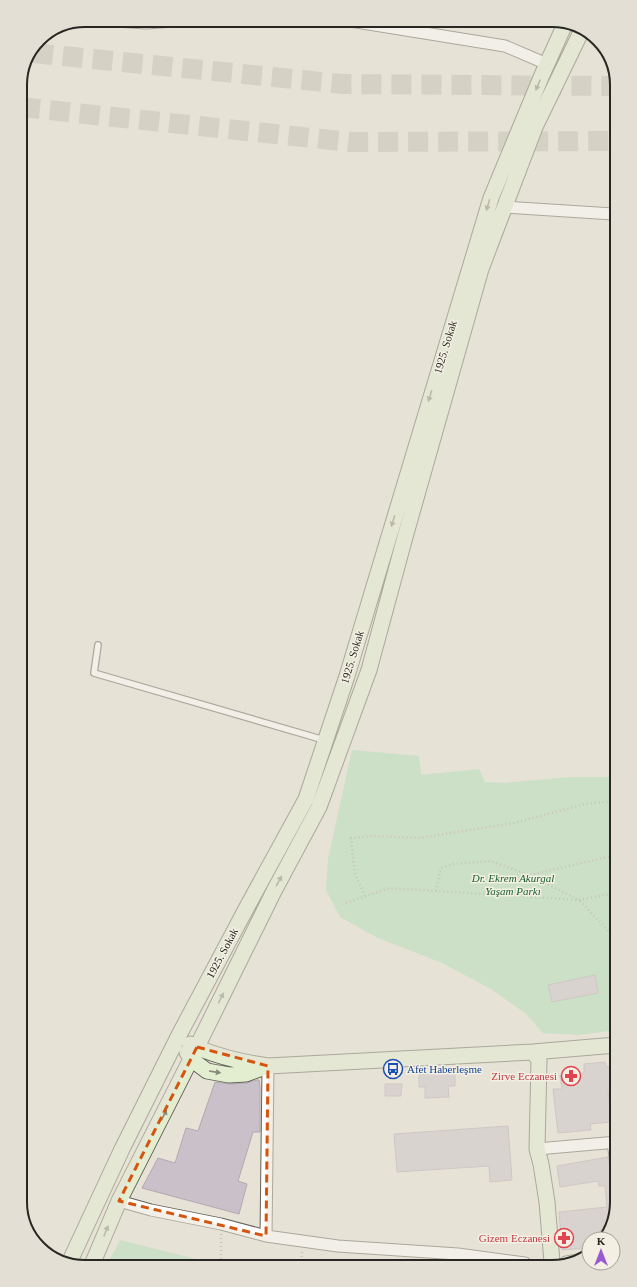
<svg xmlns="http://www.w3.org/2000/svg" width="637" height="1287" font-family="Georgia,serif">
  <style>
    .green { fill: #aeddb6 }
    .building { fill: #cac0c9; stroke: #b2a8b1 }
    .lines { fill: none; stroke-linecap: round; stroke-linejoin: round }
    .motorway-tunnel { stroke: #c0bdb2; stroke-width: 20; stroke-dasharray: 20 10; stroke-linecap: butt }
    .service-casing { stroke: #656157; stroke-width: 8 }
    .minor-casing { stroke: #656157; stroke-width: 13 }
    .secondary-casing { stroke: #656157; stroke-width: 17 }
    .path { stroke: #a19e95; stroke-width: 2.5; stroke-dasharray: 1 3; stroke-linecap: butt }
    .service { stroke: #fff; stroke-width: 5.5 }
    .minor { stroke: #fff; stroke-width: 11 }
    .secondary { stroke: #e3eed0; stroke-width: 15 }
    .oneway { fill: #868a79 }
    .marked { fill: none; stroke: #d5540e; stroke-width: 3; stroke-dasharray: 8 5; stroke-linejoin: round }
    .labels { text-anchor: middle; stroke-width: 3; stroke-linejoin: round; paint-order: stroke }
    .street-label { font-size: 11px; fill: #282722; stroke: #f3efe3 }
    .park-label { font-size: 11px; font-style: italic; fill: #1a6230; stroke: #f3efe3 }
    .transit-label { font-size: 11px; fill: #164399; stroke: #f3efe3; text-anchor: start }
    .health-label { font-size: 11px; fill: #be3a42; stroke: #f3efe3; text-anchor: end }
    .rim { fill: none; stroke: #282722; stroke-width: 2 }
  </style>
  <rect width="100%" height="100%" fill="#e6e2d6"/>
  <path class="green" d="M352,750L419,756L421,775L479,769L485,782L503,783L571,777H615L616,1030L579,1035L543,1033L525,1013L491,989L442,963L378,938L340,917L326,890L328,859Z
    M120,1240L212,1263V1266L106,1267Z"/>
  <path class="building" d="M595,975L598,993L552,1002L548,985Z
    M605,1062L606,1067L616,1066L617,1089L608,1090L611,1122L590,1124L591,1130L558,1133L553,1089H562L560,1075L584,1073V1064Z
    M455,1072V1086H448L449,1097L425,1098V1087H419V1074Z
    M257,1080H259L260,1088V1132H253L238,1181L247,1184L239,1214L142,1188L158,1158L175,1163L186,1128L198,1131L215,1082L230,1084L247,1083Z
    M385,1084H402L401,1096H385Z
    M508,1126L512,1180L490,1182L489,1166L397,1172L394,1134Z
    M608,1157L610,1171L614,1176L617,1202L606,1238L589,1239V1248L562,1250L559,1212L607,1207L605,1186H599L598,1181L560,1187L557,1166Z"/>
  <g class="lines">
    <path class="motorway-tunnel" d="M33,53L343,84L612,86
      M20,107L350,142L612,141"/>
    <defs>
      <path id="service" d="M98,645L94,673L324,740"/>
      <path id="minor" d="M99,20L146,23L190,20
        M344,20L505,46L547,64
        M505,207L613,214
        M613,1143L617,1170
        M537,1149L617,1142
        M119,1201L151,1210L221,1224L266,1236L338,1246L458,1254L525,1263
        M266,1236L268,1066
        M566,1262L579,1260"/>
      <path id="secondary" d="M190,1044C214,1056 241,1062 268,1066L533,1052L616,1045
        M187,1052L191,1059L207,1071L229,1075L246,1074L265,1067
        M533,1052L539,1060L537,1149L541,1164L547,1202L552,1262
        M69,1263L122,1149L178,1037L247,907L306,799L347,676L491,198L542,75L565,24
        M91,1267L119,1201L191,1059L274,891L319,807L369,670L405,537L481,269L535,127L582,30"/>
    </defs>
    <use href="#service" class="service-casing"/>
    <use href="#minor" class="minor-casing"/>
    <use href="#secondary" class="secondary-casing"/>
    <path class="path" d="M530,875L616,855
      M436,891L441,868L453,864L491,861L529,875L579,900L616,939
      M365,896L355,874L351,838L372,836L419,838L514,823L585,804L615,801
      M346,903L389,888L579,900L616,893
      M221,1234V1266
      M301,1265L302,1251"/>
    <use href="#service" class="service"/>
    <use href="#minor" class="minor"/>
    <use href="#secondary" class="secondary"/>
  </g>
  <defs><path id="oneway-solid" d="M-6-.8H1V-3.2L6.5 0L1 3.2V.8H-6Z"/></defs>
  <g class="oneway">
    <use href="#oneway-solid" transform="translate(538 85) rotate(113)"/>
    <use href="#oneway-solid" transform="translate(488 205) rotate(107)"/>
    <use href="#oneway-solid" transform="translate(430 396) rotate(107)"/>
    <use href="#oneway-solid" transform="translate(393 521) rotate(107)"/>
    <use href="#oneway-solid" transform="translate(279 881) rotate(-61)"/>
    <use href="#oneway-solid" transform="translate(221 998) rotate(-64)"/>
    <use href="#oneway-solid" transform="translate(215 1072) rotate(9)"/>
    <use href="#oneway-solid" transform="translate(164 1115) rotate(-63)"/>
    <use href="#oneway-solid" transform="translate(106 1231) rotate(-68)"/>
  </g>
  <path d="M0 0H637V1287H0ZM197,1047L268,1066L266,1236L119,1201Z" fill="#e6e2d6" fill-opacity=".55" fill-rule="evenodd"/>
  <path class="marked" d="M197,1047L268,1066L266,1236L119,1201Z"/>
  <defs>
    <symbol id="bus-ring" viewBox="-11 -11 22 22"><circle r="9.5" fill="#f3efe3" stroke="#1a4fb4" stroke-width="1.5"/><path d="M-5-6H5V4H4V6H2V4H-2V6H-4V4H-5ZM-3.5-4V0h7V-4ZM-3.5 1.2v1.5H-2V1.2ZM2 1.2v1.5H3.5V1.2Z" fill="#1a4fb4"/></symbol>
    <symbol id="pharmacy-ring" viewBox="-11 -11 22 22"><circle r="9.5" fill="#f3efe3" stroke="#e0444e" stroke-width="1.5"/><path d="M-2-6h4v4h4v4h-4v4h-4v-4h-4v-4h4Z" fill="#e0444e"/></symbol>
  </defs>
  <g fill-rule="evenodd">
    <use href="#bus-ring" x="382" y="1058" width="22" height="22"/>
    <use href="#pharmacy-ring" x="560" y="1065" width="22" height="22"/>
    <use href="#pharmacy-ring" x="553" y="1227" width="22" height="22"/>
  </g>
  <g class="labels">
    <g class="street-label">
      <text transform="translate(445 347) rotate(-73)" y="4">1925. Sokak</text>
      <text transform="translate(352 657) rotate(-73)" y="4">1925. Sokak</text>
      <text transform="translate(222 953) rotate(-62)" y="4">1925. Sokak</text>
    </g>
    <g class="park-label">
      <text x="513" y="882">Dr. Ekrem Akurgal<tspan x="513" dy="13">Yaşam Parkı</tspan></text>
    </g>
    <g class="transit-label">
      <text x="407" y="1073">Afet Haberleşme</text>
    </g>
    <g class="health-label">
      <text x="557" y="1080">Zirve Eczanesi</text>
      <text x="550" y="1242">Gizem Eczanesi</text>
    </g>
  </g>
  <path d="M0 0H637V1287H0ZM85 27H552A58 58 0 0 1 610 85V1202A58 58 0 0 1 552 1260H85A58 58 0 0 1 27 1202V85A58 58 0 0 1 85 27Z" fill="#e3dfd4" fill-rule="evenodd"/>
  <path class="rim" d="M85 27H552A58 58 0 0 1 610 85V1202A58 58 0 0 1 552 1260H85A58 58 0 0 1 27 1202V85A58 58 0 0 1 85 27Z"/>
  <g transform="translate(601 1251)"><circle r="19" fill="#f3efe3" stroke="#a29f96"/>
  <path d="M0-3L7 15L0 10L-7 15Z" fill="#9959cf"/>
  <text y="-6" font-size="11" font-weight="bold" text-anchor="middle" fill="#282722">K</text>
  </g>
</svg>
